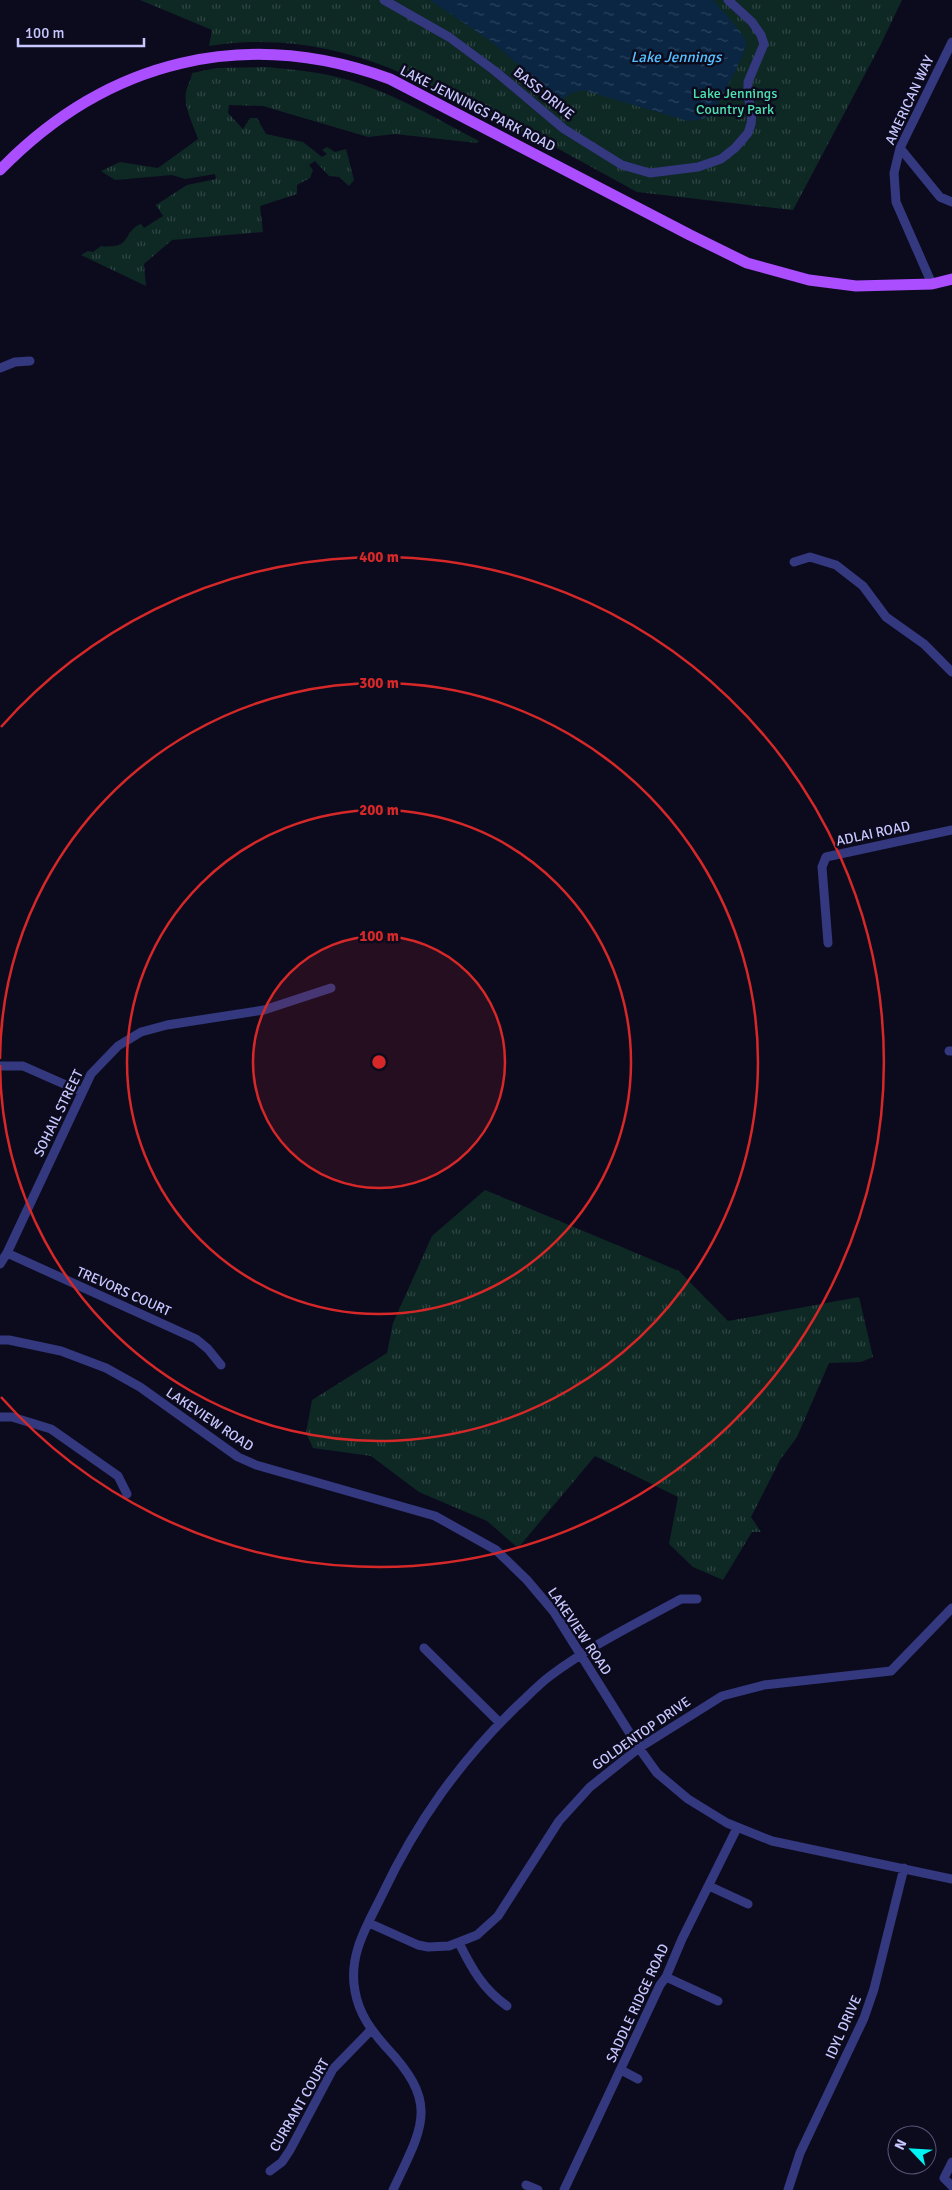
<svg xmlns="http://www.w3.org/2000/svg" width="952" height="2190" font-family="Signika,sans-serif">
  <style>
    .grass { fill: url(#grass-tufts) }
    .water { fill: url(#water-ripples) }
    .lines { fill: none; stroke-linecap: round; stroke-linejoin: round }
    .minor { stroke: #34387f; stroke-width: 9 }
    .major { stroke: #ab4eff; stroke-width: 11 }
    .ring { fill: none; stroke: #d62828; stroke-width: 2.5 }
    .labels { text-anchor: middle; stroke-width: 5; stroke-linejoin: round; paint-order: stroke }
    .street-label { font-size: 14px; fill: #c8c7ff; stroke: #0c0b1e }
    .park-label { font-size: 14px; fill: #4fe3af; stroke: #0c0b1e }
    .water-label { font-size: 15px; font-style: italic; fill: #55c2ff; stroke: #0c0b1e }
    .centre { fill: #d62828; stroke: #0c0b1e; stroke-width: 2.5 }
    .ring-label { font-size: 15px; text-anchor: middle; font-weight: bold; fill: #d62828; stroke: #0c0b1e; stroke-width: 5; stroke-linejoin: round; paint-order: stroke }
  </style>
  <defs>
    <pattern id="grass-tufts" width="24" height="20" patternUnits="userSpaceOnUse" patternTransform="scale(1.25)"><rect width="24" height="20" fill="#0e2824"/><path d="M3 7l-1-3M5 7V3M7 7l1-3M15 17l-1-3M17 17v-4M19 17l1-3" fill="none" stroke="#304645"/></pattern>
    <pattern id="water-ripples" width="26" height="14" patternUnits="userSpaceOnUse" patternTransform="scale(1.25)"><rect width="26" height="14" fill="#0a2643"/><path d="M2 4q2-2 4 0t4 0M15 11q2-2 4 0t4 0" fill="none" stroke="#2c445f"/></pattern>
  </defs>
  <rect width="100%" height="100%" fill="#0c0b1e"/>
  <path class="grass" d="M140,0H902L881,44L793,210L637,192L555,147L552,151C441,90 342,25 209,46L212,30Z
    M267,67C298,70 331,73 361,84C402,98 441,121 479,141L477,143L395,134L368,137L263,106L229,105L228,113L243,129L250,118H257L266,134L303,142L322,157L327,154L322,150L327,147L335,152L346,149L354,180L349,186L339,177L329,176L315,161L309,165L313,170L310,178L297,185V194L260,206L263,232L172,240L144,264L146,286L81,255L88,251L93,252L101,246C133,250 122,231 141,224L144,228L163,216L156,205L187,185L216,179L215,174L185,179L172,175L115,180L101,171L120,162L158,168L198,139C194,126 183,107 186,92C187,86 191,81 192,73L217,68Z
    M485,1190L679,1271L728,1321L859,1297L873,1357L861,1362L829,1363L797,1437L780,1460L751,1517L761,1532H752L723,1580L693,1567L669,1544L678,1497L595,1456L518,1548L487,1521L419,1492L371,1456L313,1448L306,1433L312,1400L387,1353L393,1323L432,1236Z"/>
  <path class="water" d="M430,0H713C721,10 744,32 746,43C747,52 717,108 710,115C704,120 696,120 688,121L583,90L574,92L559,100L492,42Z"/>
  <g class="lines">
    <path class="minor" d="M384,0L449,37L495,71L564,129L622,165L650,173L698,167L721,159L735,148L748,133L751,124L752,114L748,96V82L764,44L761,35L752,22L728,0
      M900,148L940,197L952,202
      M932,284L896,202L894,173L900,148L952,42
      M0,368L15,362L30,361
      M794,562L810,557L836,565L863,586L886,617L924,644L952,672
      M828,943L822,867L826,857L952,830
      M949,1051H952
      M0,1066H23L82,1092
      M7,1253L196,1339L208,1349L221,1365
      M0,1264L7,1253L91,1074L118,1046L141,1032L167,1025L264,1010L331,988
      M0,1340H9L61,1351L106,1368L140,1387L238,1457L256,1465L435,1516L496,1550L527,1580L554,1612L639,1748L657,1773L688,1799L727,1823L772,1841L952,1879
      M0,1417H12L51,1429L118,1476L127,1494
      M424,1648L500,1723
      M709,1886L748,1904
      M369,1923L418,1945L428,1947L449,1946L477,1935L498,1916L559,1821L590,1787L639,1748L722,1696L764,1685L891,1671L952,1608
      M459,1943C472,1969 483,1989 507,2006
      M666,1977L718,2001
      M621,2070L638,2079
      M952,2162L944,2178L952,2186
      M270,2171L282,2162L290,2150L333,2069L371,2030
      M526,2185L538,2190
      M393,2190C423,2126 440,2104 386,2047C371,2030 359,2014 355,1991C348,1955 367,1926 382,1895C417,1821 458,1764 516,1707C527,1697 538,1685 550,1676C590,1646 637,1623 681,1599H697
      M564,2190L660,1985L666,1977L682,1939L737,1828
      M788,2190L800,2153L864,2018L874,1989L904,1868"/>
    <path class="major" d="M0,170C107,60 245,26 390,79L690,235L747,263L809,280L856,286L932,284L952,279"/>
  </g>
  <circle cx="379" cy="1062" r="126" fill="#d62828" fill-opacity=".12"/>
  <g class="ring">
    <circle cx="379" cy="1062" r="126"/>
    <circle cx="379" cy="1062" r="252"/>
    <path d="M0 1059A379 379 0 1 1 0 1065"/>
    <path d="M1 727A505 505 0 1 1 1 1397"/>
  </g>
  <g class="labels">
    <g class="street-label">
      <text transform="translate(544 93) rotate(39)" y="5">BASS DRIVE</text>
      <text transform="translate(909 100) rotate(-65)" y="5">AMERICAN WAY</text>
      <text transform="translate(478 108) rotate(27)" y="5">LAKE JENNINGS PARK ROAD</text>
      <text transform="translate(873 833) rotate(-12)" y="5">ADLAI ROAD</text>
      <text transform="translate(58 1113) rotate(-64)" y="5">SOHAIL STREET</text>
      <text transform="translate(124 1291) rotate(24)" y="5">TREVORS COURT</text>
      <text transform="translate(210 1419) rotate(34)" y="5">LAKEVIEW ROAD</text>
      <text transform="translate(580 1631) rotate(56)" y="5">LAKEVIEW ROAD</text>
      <text transform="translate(641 1733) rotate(-35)" y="5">GOLDENTOP DRIVE</text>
      <text transform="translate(637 2003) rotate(-65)" y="5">SADDLE RIDGE ROAD</text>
      <text transform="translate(843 2027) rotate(-66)" y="5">IDYL DRIVE</text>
      <text transform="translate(299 2105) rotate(-60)" y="5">CURRANT COURT</text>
    </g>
    <g class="park-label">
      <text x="735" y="98">Lake Jennings<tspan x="735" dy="16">Country Park</tspan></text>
    </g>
    <g class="water-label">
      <text x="676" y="62">Lake Jennings</text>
    </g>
  </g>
  <circle cx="379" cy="1062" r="8" class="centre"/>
  <g class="ring-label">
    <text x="379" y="562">400 m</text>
    <text x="379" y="688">300 m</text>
    <text x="379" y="815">200 m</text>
    <text x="379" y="941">100 m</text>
  </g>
  <g transform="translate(912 2150) rotate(295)"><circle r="24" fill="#0c0b1e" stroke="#575678"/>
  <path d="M0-4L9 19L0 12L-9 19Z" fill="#00f2f2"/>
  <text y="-8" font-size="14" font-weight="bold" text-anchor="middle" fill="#c8c7ff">N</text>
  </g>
  <path d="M18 38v8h126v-8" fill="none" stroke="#c8c7ff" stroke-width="2.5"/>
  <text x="25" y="38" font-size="15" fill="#c8c7ff" stroke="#0c0b1e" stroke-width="4" paint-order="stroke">100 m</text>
</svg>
